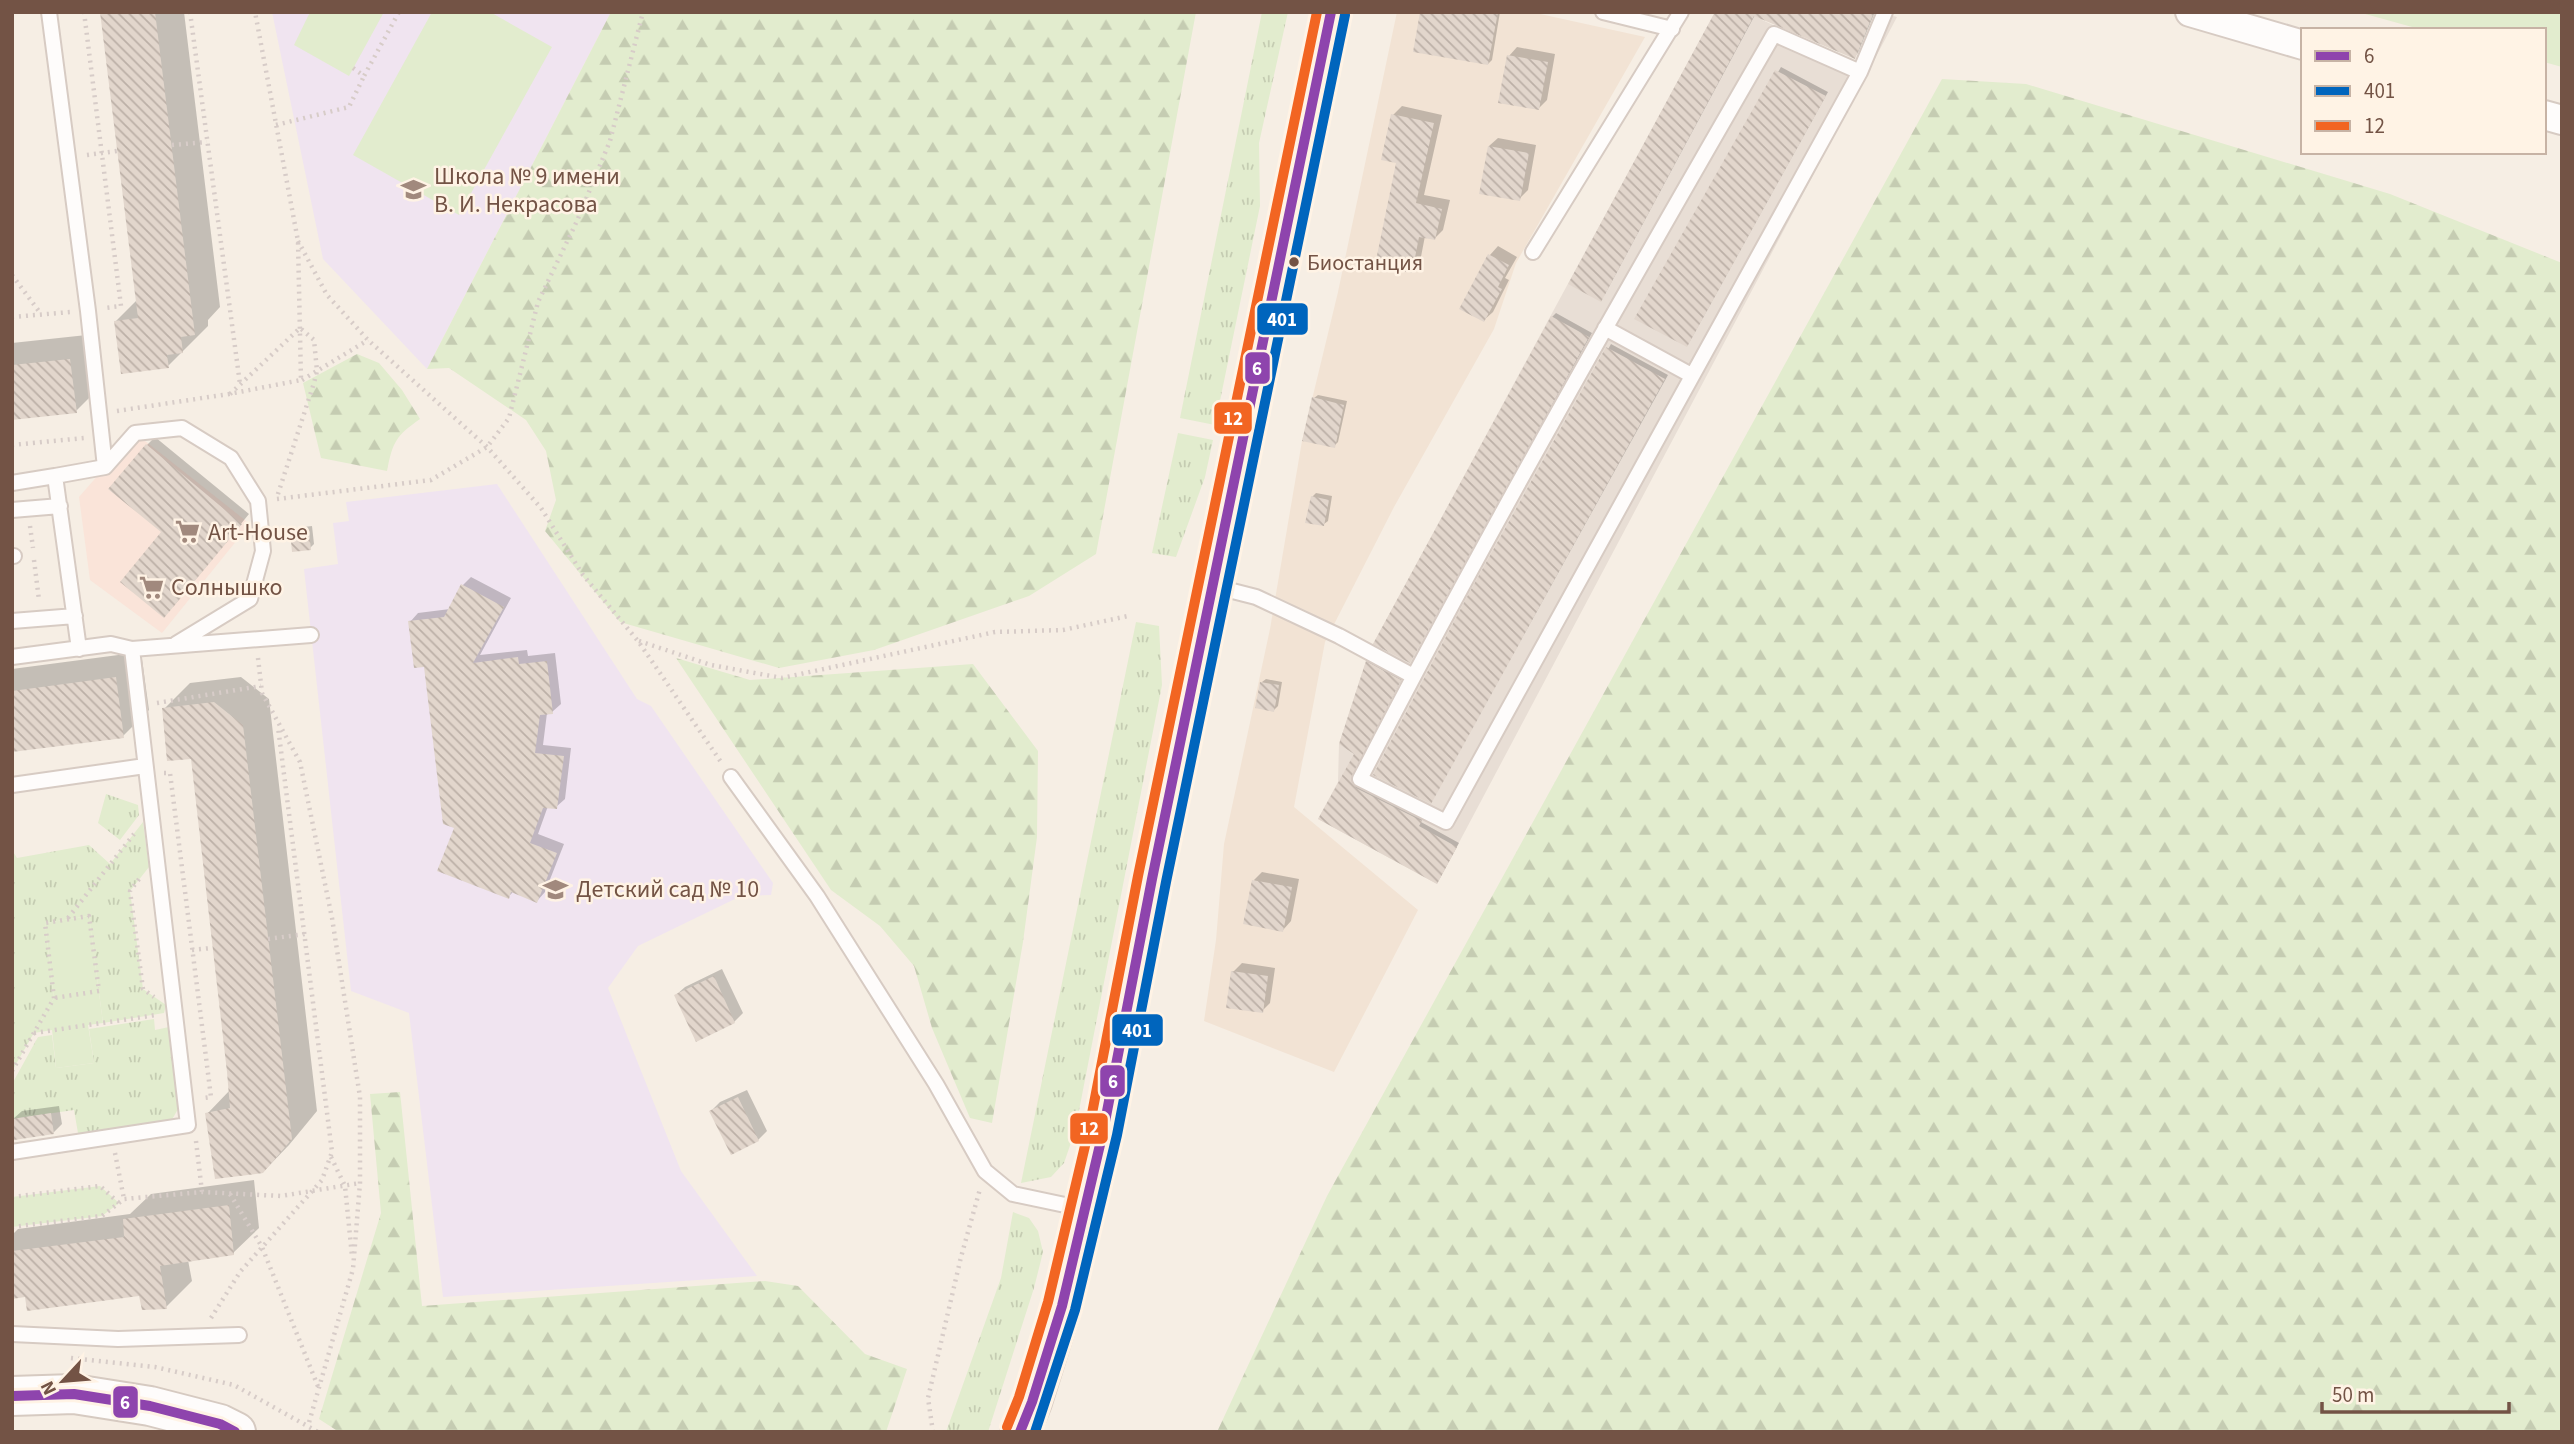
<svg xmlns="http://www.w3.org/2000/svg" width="2574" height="1444" font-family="'Source Sans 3',sans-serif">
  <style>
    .residential { fill: #f2e3d4 }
    .commercial { fill: #fae4d9 }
    .industrial { fill: #e8ded5 }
    .education { fill: #f0e4f0 }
    .grass { fill: url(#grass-tufts) }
    .forest { fill: url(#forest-firs) }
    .park { fill: #e2ecce }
    .shadow { fill: #0003 }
    .building { fill: url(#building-back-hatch) }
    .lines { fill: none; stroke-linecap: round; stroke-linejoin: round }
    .lane-casing { stroke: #d7cbc3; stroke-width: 18 }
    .street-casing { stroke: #d7cbc3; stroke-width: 32 }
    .secondary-casing { stroke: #d6cac1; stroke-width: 42 }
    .path { stroke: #d7ccc8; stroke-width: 4.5; stroke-dasharray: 2 5; stroke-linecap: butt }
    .lane { stroke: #fefcfb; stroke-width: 14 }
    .street { stroke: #fefcfb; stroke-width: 28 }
    .secondary { stroke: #fefcfb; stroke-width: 38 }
    .bus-1-casing { stroke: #fff3e5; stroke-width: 16 }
    .bus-2-casing { stroke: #fff3e5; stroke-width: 16 }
    .bus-3-casing { stroke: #fff3e5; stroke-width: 16 }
    .bus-1 { stroke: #8e44ad; stroke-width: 10 }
    .bus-2 { stroke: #0065bd; stroke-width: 10 }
    .bus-3 { stroke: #f26522; stroke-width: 10 }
    .bus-dot { fill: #735345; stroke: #fff3e5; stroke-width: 2.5 }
    .labels { text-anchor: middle; stroke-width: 5; stroke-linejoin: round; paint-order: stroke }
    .bus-label { font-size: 22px; fill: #735345; stroke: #fff3e5; text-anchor: start }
    .poi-label { font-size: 24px; fill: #735345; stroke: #fff3e5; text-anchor: start }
    .line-badge { stroke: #fff3e5; stroke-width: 2.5 }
    .badge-label { font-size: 19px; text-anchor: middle; font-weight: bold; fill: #fff }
  </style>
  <defs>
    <pattern id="grass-tufts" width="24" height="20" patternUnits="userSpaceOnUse" patternTransform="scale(1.75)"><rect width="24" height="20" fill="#e2ecce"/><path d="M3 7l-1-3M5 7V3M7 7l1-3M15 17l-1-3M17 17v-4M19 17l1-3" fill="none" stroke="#c5ccb2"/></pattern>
    <pattern id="forest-firs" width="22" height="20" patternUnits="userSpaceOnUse" patternTransform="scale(1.75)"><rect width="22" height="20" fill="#e2ecce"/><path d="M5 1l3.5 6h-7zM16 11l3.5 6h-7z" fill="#c5ccb2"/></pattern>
    <pattern id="building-back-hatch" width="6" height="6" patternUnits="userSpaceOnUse" patternTransform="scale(1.75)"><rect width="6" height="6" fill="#e2d6cc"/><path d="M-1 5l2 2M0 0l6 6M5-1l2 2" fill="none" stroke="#bcb0a7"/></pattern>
  </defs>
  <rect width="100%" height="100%" fill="#f6eee4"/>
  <path class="residential" d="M1397,12H1531L1645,37L1516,263L1494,329L1394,507L1325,642L1294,807L1418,910L1334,1072L1204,1021L1216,940L1224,844L1270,629L1302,441L1338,292Z"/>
  <path class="commercial" d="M135,433L250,524L162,633L90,580L79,497Z"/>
  <path class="industrial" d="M1715,12H1761L1762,20L1856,62L1879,12L1897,17L1437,884L1318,819L1338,782L1339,744L1364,667L1373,644Z"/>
  <path class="education" d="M272,12H611L427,369L323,259Z
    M497,484L637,699L651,706L773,883L771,895L741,896L638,946L608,988L681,1171L757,1276L443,1297L409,1013L351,991L304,569L338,564L333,523L349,521L346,502Z"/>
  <path class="grass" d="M1262,12H1288L1259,143L1260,206L1215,425L1180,418Z
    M1178,433L1213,440L1205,477L1176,557L1152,553Z
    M1136,622L1159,626L1162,685L1075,1131L1064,1163L1051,1177L1021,1183Z
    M106,794L138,805L139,815L120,840L98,823Z
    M143,822L149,867L130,891L143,989L166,1005L164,1013L103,1023L89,916L45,923L54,998L12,1071V850L17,858L89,845L110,864Z
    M154,1019L155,1030L169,1027L178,1109L169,1125L79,1139L74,1110L12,1119V1084L38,1037L52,1035L56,1068L94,1063L89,1029Z
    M1013,1212L1029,1218L1038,1231L1043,1252L1034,1288L988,1432H946L1001,1278Z"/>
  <path class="forest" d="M611,12H1196L1096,554L1029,596L874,650L779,668L620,622L545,531L556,500L546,451L526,420L449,368L427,369Z
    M1942,79L2026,84L2390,194L2562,263V1432H1217L1327,1196Z
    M357,354L379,363L402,390L420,419C396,436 393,441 387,471L321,458L303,383Z
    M676,658L750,680L973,664L1038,751L1037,837L1023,942L992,1123L970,1118L932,1028L914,966L880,926L831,890Z
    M400,1092L422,1306L765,1281L798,1286L865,1354L907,1369L886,1432H339L319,1419L381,1213L370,1094Z"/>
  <path class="park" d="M310,12H384L349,76L294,45Z
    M432,12H490L552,47L459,215L353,155Z
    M2358,12H2562V67L2544,62V30H2423Z
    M89,916L103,1023L88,1025L94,1063L56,1068L52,1030L34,1033L54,998L45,923Z
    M100,1186L119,1203L102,1216L12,1227V1197Z"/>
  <path class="shadow" d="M102,12H184L220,307L208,320V326L168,366L116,321L137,300Z
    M1422,12H1500L1492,60L1488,64Z
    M1717,12H1875L1858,53L1854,57L1755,15L1604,296Z
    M1517,47L1555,54L1547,100L1538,109L1509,56Z
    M1781,67L1828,92L1690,341L1637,319Z
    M1402,106L1442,115L1424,195L1450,200L1443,230L1435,238L1425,236L1420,262L1411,271L1393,115Z
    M1498,138L1536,145L1528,190L1519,199L1489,146Z
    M1498,246L1517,257L1505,278L1509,280L1493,312L1484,320L1490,255Z
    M1556,313L1592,333L1410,661L1552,317Z
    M96,334L102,385L76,411L12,418V343Z
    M1611,344L1668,375L1431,802L1470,596Z
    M1318,395L1347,401L1338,442L1334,446L1314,398Z
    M155,437L249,514L173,607L163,532L147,445Z
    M1316,493L1332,496L1328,521L1324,524L1312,497Z
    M312,526L314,544L310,548L292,531L296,528Z
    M471,577L511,598L480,655L527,650L528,656L555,653L561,704L552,712L547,713L543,745L571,748L565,799L556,807L548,806L538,834L564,844L545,892L537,901L513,892L508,897L456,827L426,665L410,622L418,613L450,609L463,585Z
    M141,652L149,710L123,736L12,751V669Z
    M1371,659L1403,676L1355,769V780L1424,816L1421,822L1459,843L1440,878L1321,818L1356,753L1367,662Z
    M241,677L269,699L317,1111L289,1145L263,1172L207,1114L230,1090L192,757L164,709L190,683Z
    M1266,679L1282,682L1278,706L1274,710L1262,682Z
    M1262,872L1299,879L1291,921L1283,930L1254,880Z
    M1242,963L1275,968L1270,1003L1262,1011L1233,972Z
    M722,969L743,1013L734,1022L697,1039L676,995L685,987Z
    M747,1090L767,1131L758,1140L711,1111L720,1102Z
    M59,1106L62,1124L53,1133L13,1119L22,1111Z
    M254,1180L259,1228L233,1253L188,1260L192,1281L166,1307L141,1294L12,1297V1235L18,1229L130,1214L151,1194Z"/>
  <path class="building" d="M100,12H155L195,335L181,337L183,353L167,355L169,368L121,374L114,321L138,318Z
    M1420,12H1498L1488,65L1413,52Z
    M1715,12H1874L1855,59L1754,16L1601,302L1568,284Z
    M1507,55L1548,62L1539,110L1498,103Z
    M1775,70L1826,96L1687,347L1634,319Z
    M1391,114L1434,123L1416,203L1442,209L1435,240L1419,237L1412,273L1375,265L1396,163L1381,160Z
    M1488,146L1529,153L1520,201L1479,194Z
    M1488,254L1509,265L1498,287L1502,289L1484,322L1459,309Z
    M1551,316L1589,337L1410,663L1373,644Z
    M1606,347L1665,379L1431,804L1373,775L1468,595Z
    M70,359L77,413L12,420V365Z
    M1312,397L1344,405L1335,448L1302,441Z
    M146,444L242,524L164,618L120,582L161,532L108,489Z
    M1311,496L1329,500L1324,526L1305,523Z
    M309,529L311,550L292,552L290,531Z
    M461,584L504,607L473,663L518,657L519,664L547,661L553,714L540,715L535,753L564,756L557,809L543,808L530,843L557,853L537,903L511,892L509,899L437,871L454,828L443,824L424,667L414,668L408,621L444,617Z
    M1366,661L1401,680L1351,780L1356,788L1422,821L1419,826L1457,847L1437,884L1318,819L1354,754L1339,744Z
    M116,677L124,738L12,752V691Z
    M1260,682L1279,685L1274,712L1255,708Z
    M214,702L243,725L292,1139L263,1173L215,1179L205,1113L230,1108L227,1072L191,759L167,761L162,708Z
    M1252,880L1292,887L1283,932L1243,924Z
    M1231,971L1268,976L1263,1013L1226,1008Z
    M714,976L735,1023L696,1042L674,995Z
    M738,1097L759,1141L731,1155L709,1111Z
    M51,1113L54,1134L14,1140L12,1119Z
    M229,1205L234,1255L160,1266L167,1309L142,1310L139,1296L27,1311L25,1297L12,1299V1251L124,1237L123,1219Z"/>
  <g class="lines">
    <defs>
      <path id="lane" d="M49,12L88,311L105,467
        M1603,12L1672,29
        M1860,72L1774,34C1632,280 1490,527 1360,779L1446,822L1860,72L1885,12
        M1533,252L1681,12
        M1605,328L1691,375
        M55,476L105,467L135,433L182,428L231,458L258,501L263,551L250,599L176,644
        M12,483L55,476L79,649
        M12,510L60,506
        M12,556H14
        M1213,586L1256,597L1339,636L1413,676
        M12,621L75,616
        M12,657L111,644L132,649L311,635
        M731,777L817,896L936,1084L985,1171L1013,1194L1084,1209
        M12,785L145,766
        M12,1152L188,1125L132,649
        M12,1334L118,1339L239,1335"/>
      <path id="street" d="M2190,12L2303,45
        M2544,115L2562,120"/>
      <path id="secondary" d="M12,1396L74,1394L150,1406L220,1424L236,1432
        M1020,1432L1032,1402L1062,1306L1103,1132L1152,879L1331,12"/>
    </defs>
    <use href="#lane" class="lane-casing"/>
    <use href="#street" class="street-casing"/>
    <use href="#secondary" class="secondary-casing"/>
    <path class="path" d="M84,12L121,306L105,308
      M190,12L240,384
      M353,68L364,76L399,12
      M276,125L349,107L364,76
      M172,145L207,142
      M87,155L117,151
      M298,241L327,295L368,340L487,447L541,508L583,575L638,641L721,762
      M12,275L41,314
      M12,317L71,312
      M302,380L368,340
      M230,394L300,328L314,340L317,371L314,383L277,497
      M117,411L229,394L301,380L298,241L255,12
      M12,445L84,438
      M277,499L431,480L487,447L509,418L538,302L577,221L610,141L643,12
      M30,526L33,548
      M34,560L39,600
      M639,641L711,665L782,678L995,632L1063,630L1128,616
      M258,658L262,693L300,762L332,918L360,1097V1183L353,1269L308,1426
      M157,703L261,686
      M164,773H170L211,1097L204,1098
      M139,879L130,891L143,989L154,997
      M68,918L134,834
      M268,939L305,934
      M192,950L212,948
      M34,1033L156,1015
      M12,1071L54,998L45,923L89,916L99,991L54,998
      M196,1141L202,1192
      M115,1153L124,1199
      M331,1157L345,1186L352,1256
      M230,1194L262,1247L319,1389
      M12,1197L100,1186L119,1203
      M12,1227L102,1216L124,1199L202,1192L281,1196L360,1183
      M211,1318L240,1272L322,1180L332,1152L278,727
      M71,1358L155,1367L234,1385L318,1432
      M933,1432L928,1398L961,1257L980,1189"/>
    <use href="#lane" class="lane"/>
    <use href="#street" class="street"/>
    <use href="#secondary" class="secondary"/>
    <defs>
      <path id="bus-1" d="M12,1396L74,1394L150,1406L220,1424L235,1432
        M1020,1432L1032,1402L1062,1306L1103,1132L1152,879L1331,12"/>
      <path id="bus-2" d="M1035,1432L1075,1310L1117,1135L1166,882L1345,15"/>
      <path id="bus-3" d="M1007,1427L1019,1397L1048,1302L1089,1129L1138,876L1317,12"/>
    </defs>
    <use href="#bus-1" class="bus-1-casing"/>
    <use href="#bus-2" class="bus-2-casing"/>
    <use href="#bus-3" class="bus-3-casing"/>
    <use href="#bus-1" class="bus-1"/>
    <use href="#bus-2" class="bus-2"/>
    <use href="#bus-3" class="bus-3"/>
  </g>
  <defs>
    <symbol id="school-bare" viewBox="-9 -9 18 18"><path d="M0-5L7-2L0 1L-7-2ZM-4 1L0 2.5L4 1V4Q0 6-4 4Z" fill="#a1897d" stroke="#fff3e5" stroke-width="2.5" paint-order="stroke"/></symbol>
    <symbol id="supermarket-bare" viewBox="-9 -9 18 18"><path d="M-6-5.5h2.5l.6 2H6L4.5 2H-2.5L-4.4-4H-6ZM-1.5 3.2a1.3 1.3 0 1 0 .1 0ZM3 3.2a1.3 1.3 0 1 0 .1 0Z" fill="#a1897d" stroke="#fff3e5" stroke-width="2.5" paint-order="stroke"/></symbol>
  </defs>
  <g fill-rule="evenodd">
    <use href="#school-bare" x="396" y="172" width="35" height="35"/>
    <use href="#supermarket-bare" x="170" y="514" width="35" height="35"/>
    <use href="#supermarket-bare" x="134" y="570" width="35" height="35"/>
    <use href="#school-bare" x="538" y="872" width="35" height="35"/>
  </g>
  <circle class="bus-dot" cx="1294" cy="262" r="6"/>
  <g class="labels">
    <g class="bus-label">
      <text x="1307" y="270">Биостанция</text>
    </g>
    <g class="poi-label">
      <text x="434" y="184">Школа № 9 имени<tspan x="434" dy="28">В. И. Некрасова</tspan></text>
      <text x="208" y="540">Art-House</text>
      <text x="171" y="595">Солнышко</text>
      <text x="576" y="897">Детский сад № 10</text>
    </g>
  </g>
  <g class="line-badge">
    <rect x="1256" y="302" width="53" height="34" rx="7" fill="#0065bd"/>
    <rect x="1244" y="351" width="27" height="34" rx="7" fill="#8e44ad"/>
    <rect x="1213" y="401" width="40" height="34" rx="7" fill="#f26522"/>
    <rect x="1111" y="1013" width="53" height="34" rx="7" fill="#0065bd"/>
    <rect x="1099" y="1064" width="27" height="34" rx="7" fill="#8e44ad"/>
    <rect x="1069" y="1112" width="40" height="33" rx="7" fill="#f26522"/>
    <rect x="112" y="1385" width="27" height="34" rx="7" fill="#8e44ad"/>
  </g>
  <g class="badge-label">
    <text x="1282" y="326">401</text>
    <text x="1257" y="375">6</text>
    <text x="1233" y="425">12</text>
    <text x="1137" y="1037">401</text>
    <text x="1113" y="1088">6</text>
    <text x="1089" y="1135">12</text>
    <text x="125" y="1409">6</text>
  </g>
  <rect width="2574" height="1444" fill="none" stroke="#735345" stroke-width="28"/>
  <rect x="2301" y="28" width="245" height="126" fill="#fff3e5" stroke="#c7b3a5" stroke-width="2"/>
  <rect x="2315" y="51" width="35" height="10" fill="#8e44ad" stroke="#c7b3a5" stroke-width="2"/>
  <text x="2364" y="63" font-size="21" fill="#735345">6</text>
  <rect x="2315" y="86" width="35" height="10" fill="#0065bd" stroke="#c7b3a5" stroke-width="2"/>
  <text x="2364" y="98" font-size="21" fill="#735345">401</text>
  <rect x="2315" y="121" width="35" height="10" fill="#f26522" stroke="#c7b3a5" stroke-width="2"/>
  <text x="2364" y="133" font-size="21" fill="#735345">12</text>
  <g transform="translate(63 1381) rotate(244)" stroke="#fff3e5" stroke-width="5" paint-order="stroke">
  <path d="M0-5L12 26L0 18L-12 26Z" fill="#735345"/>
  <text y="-10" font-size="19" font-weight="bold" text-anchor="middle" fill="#735345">N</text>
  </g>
  <path d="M2322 1402v10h187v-10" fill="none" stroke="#735345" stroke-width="3.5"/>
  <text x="2332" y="1402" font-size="21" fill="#735345" stroke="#fff3e5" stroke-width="5" paint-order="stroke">50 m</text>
</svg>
